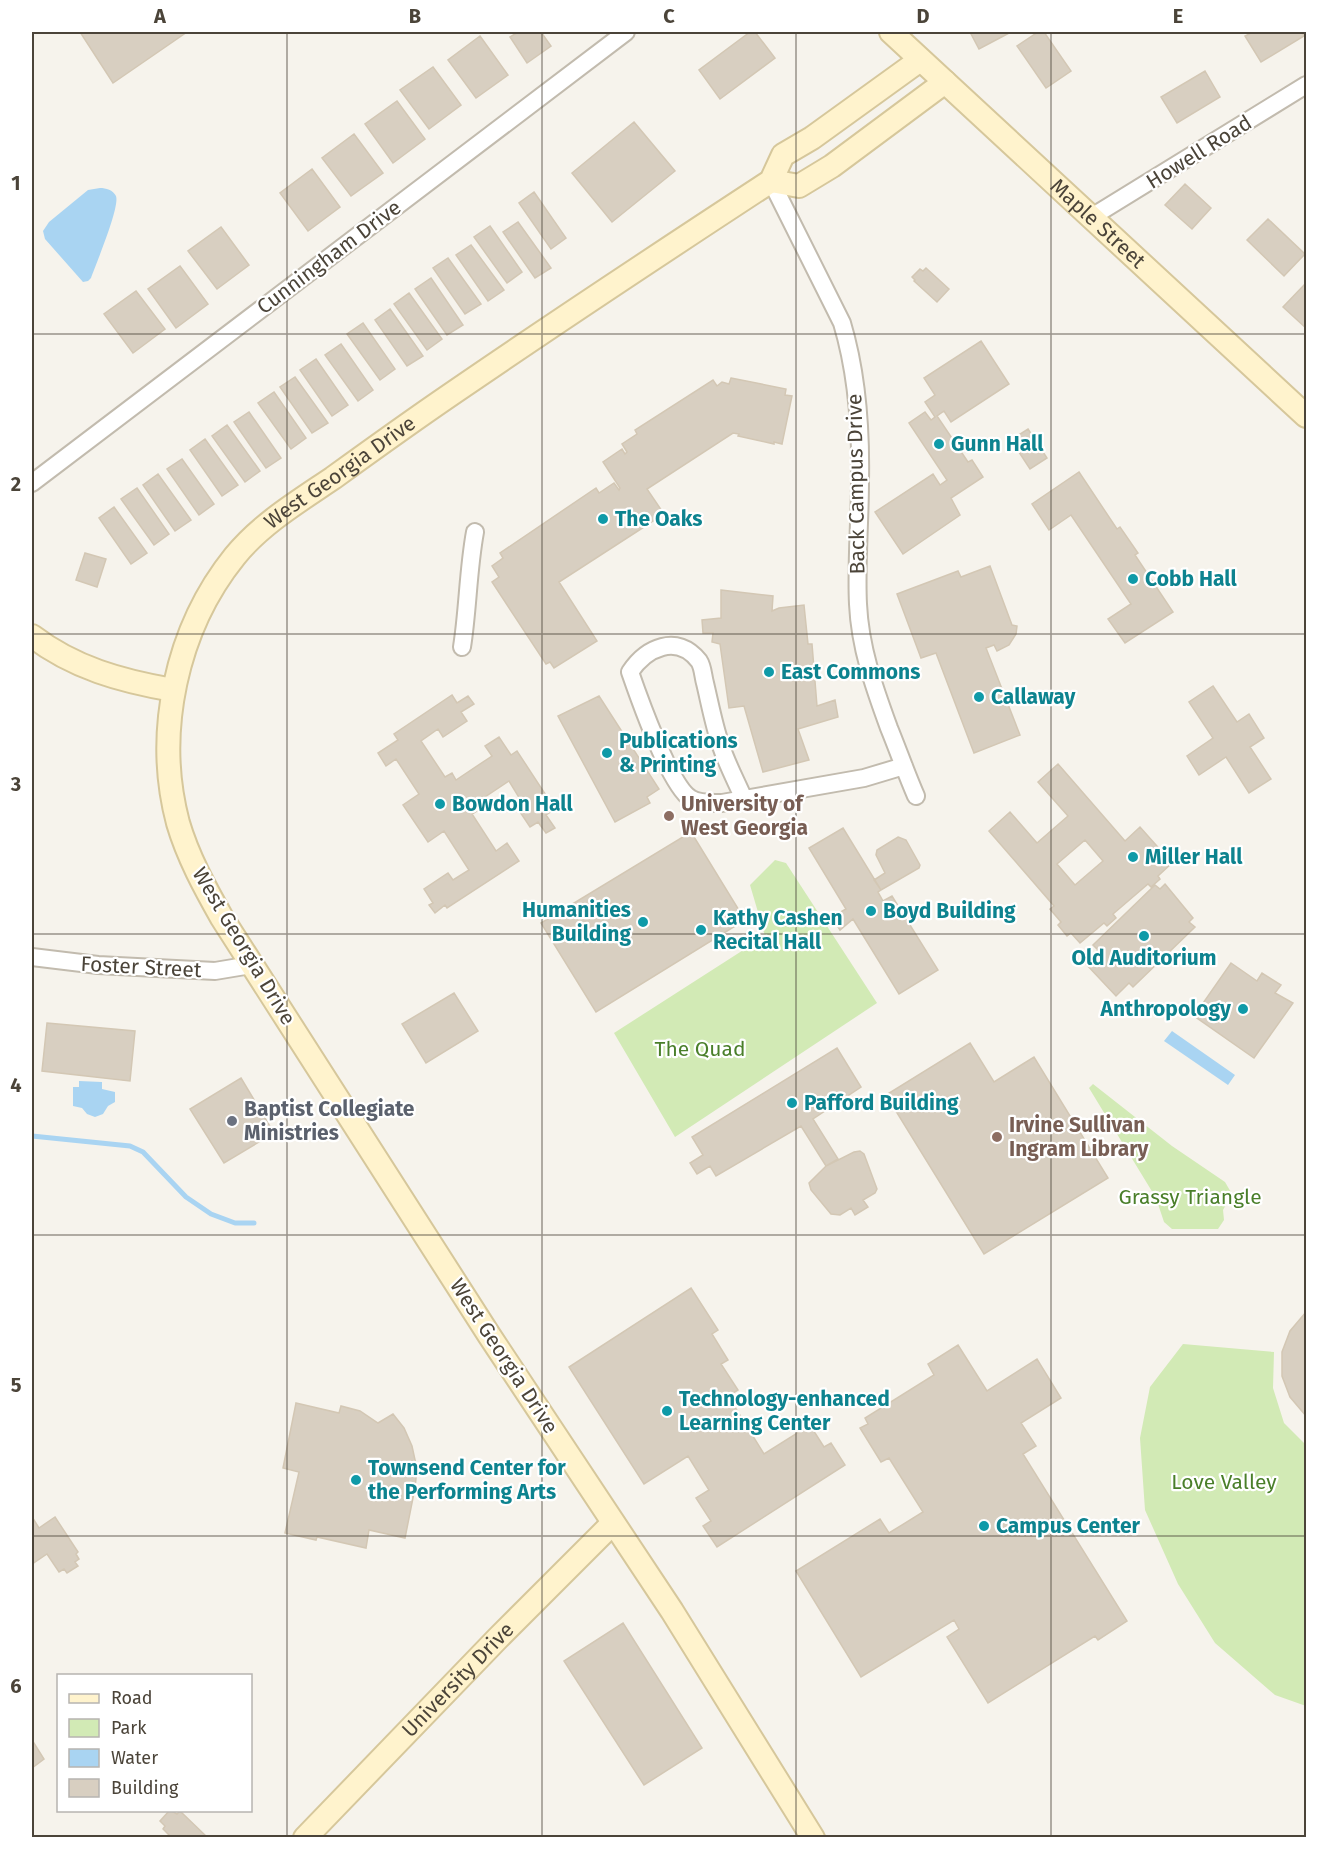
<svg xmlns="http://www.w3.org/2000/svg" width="1338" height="1869" font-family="'Fira Sans',sans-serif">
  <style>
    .green { fill: #d2eab5 }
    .water { fill: #a9d4f2 }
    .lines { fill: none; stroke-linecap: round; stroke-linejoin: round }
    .stream { stroke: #a9d4f2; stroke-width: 5 }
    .building { fill: #d8cfc1; stroke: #d3c7b4; stroke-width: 1.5; fill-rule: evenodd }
    .street-casing { stroke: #c2bbae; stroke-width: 20 }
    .secondary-casing { stroke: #d6c79b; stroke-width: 26 }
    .street { stroke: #fff; stroke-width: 16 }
    .secondary { stroke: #fff3cd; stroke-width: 22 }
    .grid { fill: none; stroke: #4b4439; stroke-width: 1.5; stroke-opacity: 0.55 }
    .culture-dot { fill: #0f9aa8; stroke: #fff; stroke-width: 2 }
    .education-dot { fill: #8d6e63; stroke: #fff; stroke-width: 2 }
    .worship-dot { fill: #6b7280; stroke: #fff; stroke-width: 2 }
    .labels { text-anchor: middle; stroke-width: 4.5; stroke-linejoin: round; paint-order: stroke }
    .street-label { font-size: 21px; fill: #4b4439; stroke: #fff }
    .culture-label { font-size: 21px; font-weight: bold; fill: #0d838f; stroke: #fff; text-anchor: start }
    .education-label { font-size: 21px; font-weight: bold; fill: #785e54; stroke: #fff; text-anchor: start }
    .park-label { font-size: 21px; fill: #4a7f2a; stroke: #fff }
    .worship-label { font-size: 21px; font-weight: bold; fill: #5b616d; stroke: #fff; text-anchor: start }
    .neatline { fill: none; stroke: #4b4439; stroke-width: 2 }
    .grid-label { font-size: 20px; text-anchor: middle; font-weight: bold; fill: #4b4439 }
  </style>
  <rect width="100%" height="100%" fill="#f6f3ec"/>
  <path class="green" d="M775,860L786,863L877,1003L675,1137L614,1033L765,936L750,885Z
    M1093,1084L1172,1146L1225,1182L1232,1194L1223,1210L1224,1220L1218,1229H1172L1164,1222L1156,1198L1089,1088Z
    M1183,1344L1274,1352L1273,1388L1284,1423L1306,1445V1706L1275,1695L1215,1643L1178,1584L1145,1510L1140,1438L1150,1387Z"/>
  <path class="water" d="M100,188C106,188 113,190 116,196C120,207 96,264 91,278L88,281L83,282L45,239L43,231L49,222L88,190Z
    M1172,1031L1235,1075L1228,1085L1164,1041Z
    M79,1081L102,1082V1089L115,1092V1102L108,1106L103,1114L95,1117L87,1114L82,1108L73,1106V1087H79Z"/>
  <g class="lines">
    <path class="stream" d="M32,1136L130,1146L143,1152L186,1197L211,1214L235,1223H254"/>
  </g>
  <path class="building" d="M80,32H187L113,83Z
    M518,32H541L551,46L527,63L510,37Z
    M750,32H755L775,58L720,99L699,70Z
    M970,32H1011L979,49Z
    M1038,32H1044L1071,71L1046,88L1017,46Z
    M1253,32H1302L1304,36L1261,62L1245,36Z
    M480,36L508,75L476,98L448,60Z
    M433,67L461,105L429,129L400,90Z
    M1205,71L1220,97L1177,123L1161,97Z
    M397,101L425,139L393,163L365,124Z
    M634,122L675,171L612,222L572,173Z
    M354,134L383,173L351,196L322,158Z
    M312,169L340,207L308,231L280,193Z
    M1185,184L1211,208L1192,229L1165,205Z
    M534,192L566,238L551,249L519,203Z
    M1268,219L1305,254L1284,276L1247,240Z
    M518,222L551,268L535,278L503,232Z
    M490,226L522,272L507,283L474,237Z
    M221,227L249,265L217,289L188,251Z
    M471,245L504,290L488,301L456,255Z
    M448,258L481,304L465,314L433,268Z
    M180,266L208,304L176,328L148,289Z
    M926,268L949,289L937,302L914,281L915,280L912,277L920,269L923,271Z
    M431,278L463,325L447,335L415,289Z
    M1304,285L1306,287V328L1283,307Z
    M136,291L165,329L133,353L104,314Z
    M409,293L442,339L427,350L394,304Z
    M390,309L423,356L407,366L375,320Z
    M363,323L395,369L380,380L347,334Z
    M981,341L1009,384L951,422L944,411L937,416L968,462L972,460L983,477L951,498L960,515L903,554L875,512L933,474L940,485L947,480L909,423L925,412L931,420L935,417L925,402L935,395L924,378Z
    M341,344L373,390L358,401L325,355Z
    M316,359L348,405L332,416L300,370Z
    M295,377L328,423L312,433L280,387Z
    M731,378L786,389L785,395L792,396L782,444L774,442V444L738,436L739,434L733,433L647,489L664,514L645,526L644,523V527L559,582L597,641L554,668L550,662L546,664L492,582L499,577L492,566L503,558L500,553L596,488L599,493L614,483L619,490L620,488L603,462L622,449L625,454L627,452L622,444L637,434L635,430L713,380L717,386L722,382L729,384Z
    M274,392L306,438L291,449L258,403Z
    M249,412L281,458L266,468L234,422Z
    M227,425L260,471L245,482L212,436Z
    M1028,429L1047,458L1030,469L1011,440Z
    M205,439L238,485L222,496L190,450Z
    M182,459L214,504L199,515L167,469Z
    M1079,472L1117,529L1120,527L1138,553L1135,555L1173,612L1125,643L1108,619L1131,604L1071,515L1049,530L1032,504Z
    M158,474L191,520L175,531L143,485Z
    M137,488L169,534L154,545L121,499Z
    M114,507L147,553L131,564L99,518Z
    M85,553L106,559L97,587L76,580Z
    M990,566L1012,625L1017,626L1016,634L1009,645L997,651L994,645L986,648L1020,735L974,753L936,653L921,658L897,594L958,571L961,577Z
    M721,590L773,596L772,611L779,608L804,605L808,644H812L817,706L835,700L838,717L798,729L809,760L763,772L744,706L729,708L720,644L712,642L713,633H703L702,620L721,618Z
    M1213,686L1237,722L1249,714L1264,738L1250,747L1271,779L1249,793L1226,757L1199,775L1187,756L1213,738L1189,702Z
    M452,695L457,703L468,696L474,704L461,712L467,721L443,737L438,729L421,741L445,777L452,773L456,780L492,756L485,746L499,737L511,755L517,751L555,809L546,815L555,828L546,833L538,822L530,827L514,803L520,799L509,781L473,805L477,811L472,814L496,851L507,843L519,861L447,908L445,905L435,913L429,905L433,903L424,889L448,873L453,880L469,870L444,831L428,842L403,805L419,794L396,759L386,766L378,753L398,740L394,734Z
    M599,696L659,789L647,797L650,803L615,822L558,716Z
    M1058,764L1125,841L1140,827L1172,863L1158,876L1160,879L1151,887L1148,884L1113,914L1116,918L1107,926L1104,923L1080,943L1071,933L1067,936L1058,925L1061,922L1050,909L1054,906L989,831L1010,812L1037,843L1068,816L1038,782ZM1085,840L1103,861L1075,885L1057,864Z
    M843,828L881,890L878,892L883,901L892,896L938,970L899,994L853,919L840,930L835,922L840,919L837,914L846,909L809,848Z
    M691,832L745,920L596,1012L541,923Z
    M898,837L906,840L920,865L919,868L881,890L874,880L885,873L876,855L877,850Z
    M1165,884L1193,918L1189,922L1195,927L1133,987L1129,983L1116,996L1085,963L1098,950L1093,945L1155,885L1160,889Z
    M1231,963L1257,981L1262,973L1281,985L1275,993L1293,1003L1254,1058L1194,1016Z
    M454,993L478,1031L426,1063L402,1024Z
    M47,1023L135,1031L130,1081L42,1071Z
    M970,1043L994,1082L1034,1057L1108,1178L984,1254L886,1095Z
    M837,1048L861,1087L813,1119L838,1159L826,1166L801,1126L716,1176L710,1166L697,1174L690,1163L703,1155L692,1137Z
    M241,1078L274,1133L224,1163L190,1109Z
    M860,1151L864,1154L877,1189L875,1193L863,1200L868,1207L855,1215L851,1208L840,1215L831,1214L811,1190L809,1183L826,1166L854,1152Z
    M691,1288L718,1330L712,1334L728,1360L721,1364L738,1390L728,1396L764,1454L810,1425L824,1447L831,1443L845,1465L717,1547L703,1526L711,1521L696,1498L709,1490L688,1456L644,1484L569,1367Z
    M1306,1312V1416L1290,1397L1282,1376V1352L1290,1331Z
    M958,1345L987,1391L1037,1359L1061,1398L1021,1423L1036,1446L1023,1454L1127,1621L1098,1640L1095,1636L988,1703L947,1637L959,1629L954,1620L861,1677L796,1571L880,1519L889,1533L923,1512L889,1458L881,1462L860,1428L868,1424L865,1418L934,1375L928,1364Z
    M296,1403L339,1413L341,1406L360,1411L378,1423L393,1414L404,1428L412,1446L417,1469L415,1488L405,1538L369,1530L366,1548L317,1537L316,1540L285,1533L299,1472L283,1468Z
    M55,1517L78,1552L76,1554L79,1559L75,1562L78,1566L67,1573L64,1569L59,1572L47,1554L32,1564V1522L34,1520L39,1528Z
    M623,1623L702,1748L644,1785L564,1661Z
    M32,1740L44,1759L32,1768Z
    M170,1810L177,1814L180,1811L208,1838H172L163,1829L165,1826L160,1821Z"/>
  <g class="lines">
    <defs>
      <path id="street" d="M771,181L842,323C857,373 861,429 860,481C860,522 856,564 858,604C860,648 874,687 889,728C898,750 906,773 916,796
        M1090,218L1306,85
        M32,483L626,32
        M462,647C468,609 468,570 475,532
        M743,797C736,781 727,764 721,746C714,726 710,704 705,683C703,676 703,667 699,661C677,633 646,648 630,672C639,698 670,785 690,798C698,804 712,803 722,803L864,778L904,766
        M32,957L98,965L215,971L251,965"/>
      <g id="secondary">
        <path id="s1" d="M891,32L1306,416"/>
        <path d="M771,181L799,186L832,166L945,82"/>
        <path d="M32,636C74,668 121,681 173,690"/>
        <path id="s2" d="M305,1838L498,1638L613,1523"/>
        <path id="s3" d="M813,1838L672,1611L489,1335L222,918C205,888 188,857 178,823C154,733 176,629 235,556C261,524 299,501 333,478C373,449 412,421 453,393C558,321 664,251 771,181L783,155L812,138L920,60"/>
      </g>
    </defs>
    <use href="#street" class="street-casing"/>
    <use href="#secondary" class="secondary-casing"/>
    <use href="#street" class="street"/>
    <use href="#secondary" class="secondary"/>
  </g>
  <path class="grid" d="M287,32V1838M542,32V1838M796,32V1838M1051,32V1838M32,334H1306M32,634H1306M32,934H1306M32,1235H1306M32,1536H1306"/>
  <g class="culture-dot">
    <circle cx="939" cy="444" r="6"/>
    <circle cx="603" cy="519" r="6"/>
    <circle cx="1133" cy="579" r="6"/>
    <circle cx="769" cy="672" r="6"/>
    <circle cx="979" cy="697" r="6"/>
    <circle cx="607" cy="753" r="6"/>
    <circle cx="440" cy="804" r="6"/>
    <circle cx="1133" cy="857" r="6"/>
    <circle cx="871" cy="911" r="6"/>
    <circle cx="643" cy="922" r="6"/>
    <circle cx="701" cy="930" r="6"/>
    <circle cx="1144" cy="936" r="6"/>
    <circle cx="1243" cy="1009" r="6"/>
    <circle cx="792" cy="1103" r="6"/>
    <circle cx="667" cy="1411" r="6"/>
    <circle cx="356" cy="1480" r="6"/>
    <circle cx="984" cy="1526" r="6"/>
  </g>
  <g class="education-dot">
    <circle cx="669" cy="816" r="6"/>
    <circle cx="997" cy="1137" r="6"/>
  </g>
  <circle class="worship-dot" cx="232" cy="1121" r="6"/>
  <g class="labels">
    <g class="street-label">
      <text transform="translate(1199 152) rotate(-32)" y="7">Howell Road</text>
      <text dy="7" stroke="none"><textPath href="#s1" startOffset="282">Maple Street</textPath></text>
      <text transform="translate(329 257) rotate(-37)" y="7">Cunningham Drive</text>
      <text dy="7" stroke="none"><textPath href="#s3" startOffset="1616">West Georgia Drive</textPath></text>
      <text transform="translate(856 484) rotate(-91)" y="7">Back Campus Drive</text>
      <text transform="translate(244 946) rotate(59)" y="7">West Georgia Drive</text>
      <text transform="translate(141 967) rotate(3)" y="7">Foster Street</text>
      <text transform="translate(504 1356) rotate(57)" y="7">West Georgia Drive</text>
      <text dy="7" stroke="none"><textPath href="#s2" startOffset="220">University Drive</textPath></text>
    </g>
    <g class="culture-label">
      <text x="951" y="451">Gunn Hall</text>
      <text x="615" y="526">The Oaks</text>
      <text x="1145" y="586">Cobb Hall</text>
      <text x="781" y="679">East Commons</text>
      <text x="991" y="704">Callaway</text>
      <text x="619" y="748">Publications<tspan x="619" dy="24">&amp; Printing</tspan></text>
      <text x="452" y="811">Bowdon Hall</text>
      <text x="1145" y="864">Miller Hall</text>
      <text x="631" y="917" text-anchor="end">Humanities<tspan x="631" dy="24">Building</tspan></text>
      <text x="883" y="918">Boyd Building</text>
      <text x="713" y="925">Kathy Cashen<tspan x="713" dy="24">Recital Hall</tspan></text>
      <text x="1144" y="965" text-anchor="middle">Old Auditorium</text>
      <text x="1231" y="1016" text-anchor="end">Anthropology</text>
      <text x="804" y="1110">Pafford Building</text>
      <text x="679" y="1406">Technology-enhanced<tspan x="679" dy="24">Learning Center</tspan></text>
      <text x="368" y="1475">Townsend Center for<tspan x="368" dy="24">the Performing Arts</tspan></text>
      <text x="996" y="1533">Campus Center</text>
    </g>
    <g class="education-label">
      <text x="681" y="811">University of<tspan x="681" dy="24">West Georgia</tspan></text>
      <text x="1009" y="1132">Irvine Sullivan<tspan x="1009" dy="24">Ingram Library</tspan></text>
    </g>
    <g class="park-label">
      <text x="700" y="1056">The Quad</text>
      <text x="1190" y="1204">Grassy Triangle</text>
      <text x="1224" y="1489">Love Valley</text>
    </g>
    <g class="worship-label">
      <text x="244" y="1116">Baptist Collegiate<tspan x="244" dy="24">Ministries</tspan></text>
    </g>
  </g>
  <rect width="1338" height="1869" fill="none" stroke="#ffffff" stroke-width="66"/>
  <rect x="57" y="1674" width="195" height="138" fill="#ffffff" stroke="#b7b4b0" stroke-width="1.5"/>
  <rect x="69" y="1694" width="30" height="9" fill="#fff3cd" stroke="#b7b4b0" stroke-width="1.5"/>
  <text x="111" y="1704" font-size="18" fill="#4b4439">Road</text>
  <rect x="69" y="1719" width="30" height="18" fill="#d2eab5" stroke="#b7b4b0" stroke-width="1.5"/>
  <text x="111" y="1734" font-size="18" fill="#4b4439">Park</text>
  <rect x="69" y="1749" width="30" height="18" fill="#a9d4f2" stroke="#b7b4b0" stroke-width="1.5"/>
  <text x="111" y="1764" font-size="18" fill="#4b4439">Water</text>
  <rect x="69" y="1779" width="30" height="18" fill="#d8cfc1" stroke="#b7b4b0" stroke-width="1.5"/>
  <text x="111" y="1794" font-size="18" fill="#4b4439">Building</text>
  <rect x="33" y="33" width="1272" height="1803" class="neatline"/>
  <g class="grid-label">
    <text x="160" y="23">A</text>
    <text x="415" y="23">B</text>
    <text x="669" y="23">C</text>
    <text x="923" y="23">D</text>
    <text x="1178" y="23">E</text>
    <text x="16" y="190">1</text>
    <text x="16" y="491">2</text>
    <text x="16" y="791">3</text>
    <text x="16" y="1092">4</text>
    <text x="16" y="1392">5</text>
    <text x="16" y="1693">6</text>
  </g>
</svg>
